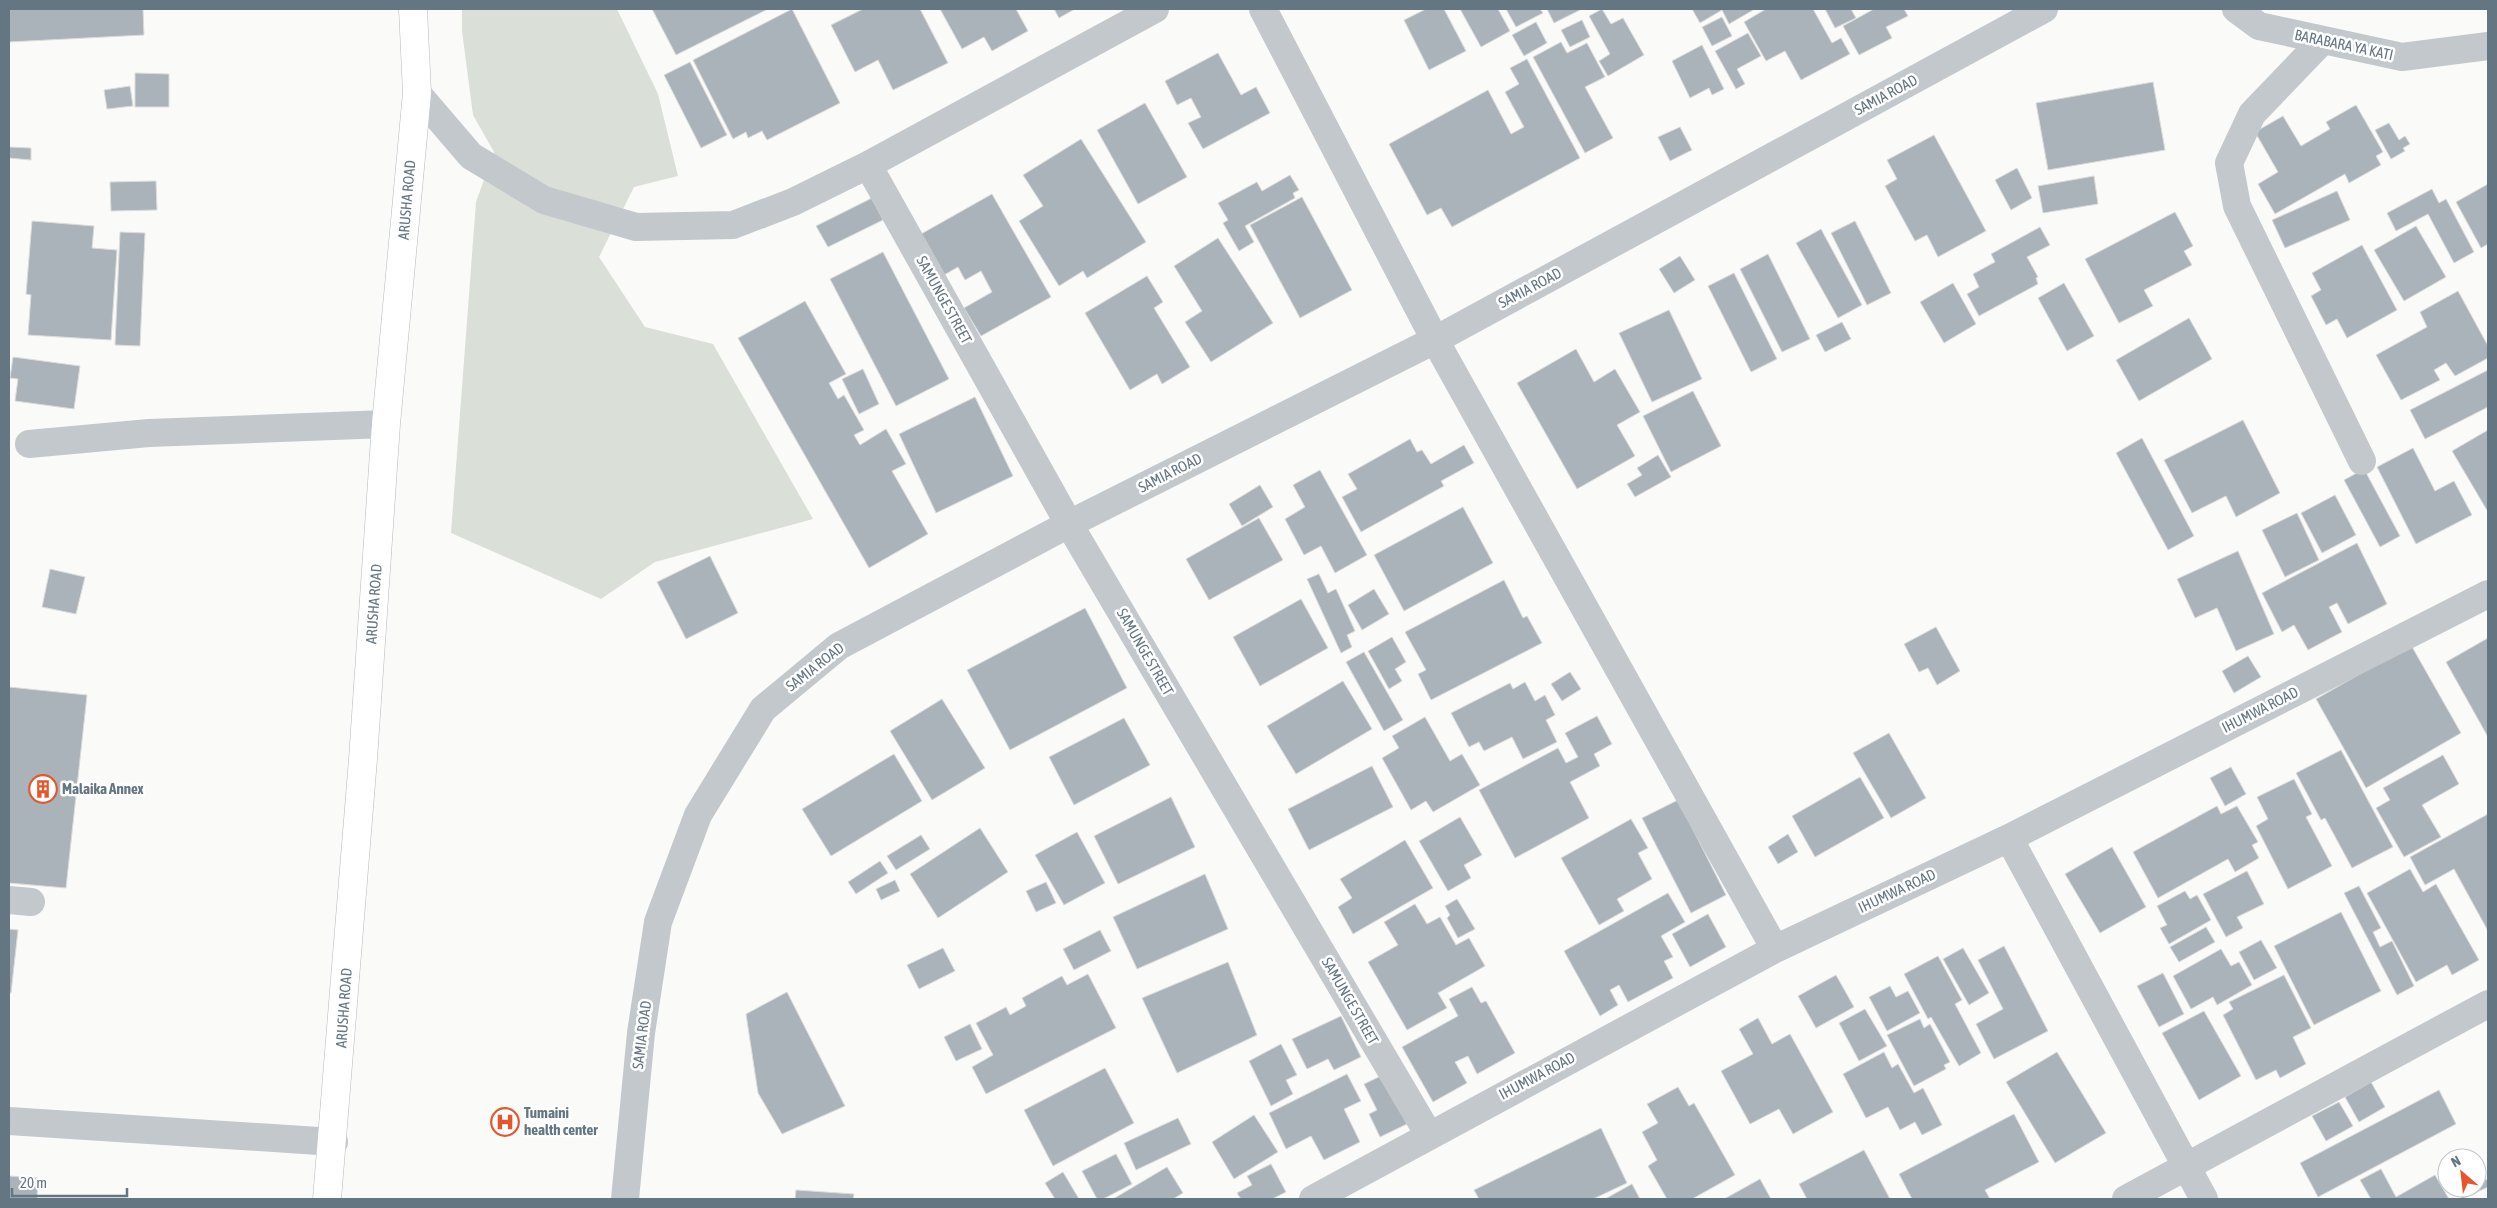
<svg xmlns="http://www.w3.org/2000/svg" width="2497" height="1208" font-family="'Asap Condensed',sans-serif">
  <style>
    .green { fill: #dadfd7 }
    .building { fill: #aab3b9; stroke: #dcdcda }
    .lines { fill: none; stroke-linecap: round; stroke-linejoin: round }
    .highway-casing { stroke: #b4b9bd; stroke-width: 29 }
    .minor { stroke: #c3c8cc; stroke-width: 28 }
    .highway { stroke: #fff; stroke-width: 28 }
    .labels { text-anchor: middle; stroke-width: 5; stroke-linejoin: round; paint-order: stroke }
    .street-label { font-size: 15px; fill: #657683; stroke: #fff }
    .poi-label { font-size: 15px; font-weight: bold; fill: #657683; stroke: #fff; text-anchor: start }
  </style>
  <rect width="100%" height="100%" fill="#fafaf8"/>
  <path class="green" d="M462,9H617L658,94L678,176L634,187L599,257L645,327L713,344L813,519L655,562L601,599L451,533L476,202L494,152L473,115L462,31Z"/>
  <path class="building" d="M9,9H143L144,35L9,42Z
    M652,9H768L676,55Z
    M792,9L840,103L767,140L762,131L748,138L746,132L733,139L693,60Z
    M863,9H920L948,63L893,90L878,60L855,72L831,25Z
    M940,9H1016L1028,31L992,51L984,37L962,49Z
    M1054,9H1075L1059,18Z
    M1426,9H1444L1466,51L1429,70L1404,20Z
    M1460,9H1498L1510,31L1481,47Z
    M1506,9H1540L1543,13L1516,27Z
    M1547,9H1582L1554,23Z
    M1602,9L1611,24L1623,18L1644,55L1608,76L1599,61L1610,54L1589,16Z
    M1692,9H1755L1729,24L1722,10L1700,23Z
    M1766,9H1813L1832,43L1841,38L1850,54L1801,80L1785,51L1766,61L1744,22Z
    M1825,9H1851L1856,18L1835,28Z
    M1874,9H1904L1908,16L1886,27L1892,38L1859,55L1843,26Z
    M1722,17L1732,36L1712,46L1702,27Z
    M1582,20L1590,37L1570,47L1561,30Z
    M1536,22L1547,43L1524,56L1512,35Z
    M1748,33L1761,56L1737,69L1745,84L1736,89L1715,51Z
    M1561,42L1567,53L1587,43L1605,77L1585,87L1613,138L1585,153L1533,57Z
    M1702,45L1724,89L1712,95L1709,88L1690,98L1672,61Z
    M1218,53L1241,95L1256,87L1270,113L1203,149L1188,123L1201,117L1191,98L1177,105L1165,81Z
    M1527,59L1580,158L1452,227L1441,208L1427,215L1389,144L1488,90L1511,134L1524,127L1505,92L1519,84L1510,68Z
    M690,62L727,135L701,148L664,75Z
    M135,73L169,74V107H135Z
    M2153,82L2165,150L2048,170L2036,103Z
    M130,86L133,106L107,109L104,90Z
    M1145,103L1187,177L1138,204L1097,130Z
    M2356,105L2383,152L2376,156L2381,165L2349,183L2345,174L2275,214L2258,184L2278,172L2255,132L2283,116L2301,146L2330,129L2326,122Z
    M2389,123L2399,140L2405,136L2410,144L2403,148L2405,151L2391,159L2375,130Z
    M1680,127L1692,150L1670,161L1658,137Z
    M1934,135L1986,231L1938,257L1927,235L1915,241L1885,186L1897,179L1887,160Z
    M1081,139L1146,242L1087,278L1083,271L1059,286L1019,221L1043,206L1023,175Z
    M9,147L31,148V160L9,158Z
    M2017,168L2032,198L2011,210L1995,180Z
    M1290,175L1299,190L1293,193L1295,198L1245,226L1254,242L1239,251L1223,223L1228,220L1218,203L1257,182L1262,191Z
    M2094,176L2098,204L2043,213L2038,186Z
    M156,181L157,210L111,211L110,182Z
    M2488,184V244L2481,248L2456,202Z
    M2432,189L2439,203L2446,199L2474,252L2454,263L2428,214L2396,231L2387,213Z
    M2337,191L2350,220L2285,248L2272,220Z
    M992,194L1051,297L981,336L964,308L992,292L981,271L965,280L958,267L937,279L914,238Z
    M1302,197L1352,290L1300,318L1250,225Z
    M872,198L883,220L828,247L816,226Z
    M2175,212L2193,246L2184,251L2192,265L2144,290L2153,306L2119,323L2085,259Z
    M32,221L94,226L92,248L117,250L111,340L28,335L31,295L26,294Z
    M1855,221L1891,293L1867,305L1831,233Z
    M2416,226L2446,277L2404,301L2374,250Z
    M2040,227L2050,245L2027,257L2038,277L2036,278L2038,284L1979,316L1967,294L1979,287L1973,274L1995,262L1991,254Z
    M1821,229L1862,305L1838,318L1796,243Z
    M120,232L145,233L140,346L115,345Z
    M1218,238L1273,323L1211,362L1185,322L1202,311L1174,266Z
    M2362,245L2397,310L2347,338L2337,319L2326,325L2311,296L2321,290L2312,273Z
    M883,252L949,379L896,406L830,279Z
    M1768,254L1810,339L1782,352L1740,269Z
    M1680,256L1695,280L1674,293L1659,269Z
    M1734,273L1777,359L1751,372L1708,286Z
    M1147,276L1163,302L1154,308L1190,367L1162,384L1157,374L1130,390L1085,313Z
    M1953,283L1976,324L1944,343L1920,302Z
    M2064,283L2094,336L2067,351L2038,298Z
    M2458,291L2488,346V358L2455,376L2446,363L2434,370L2440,380L2401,400L2376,355L2427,327L2420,312Z
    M805,301L846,374L829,383L838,399L844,395L864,430L854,435L860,445L886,429L906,464L892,471L928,534L869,568L738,338Z
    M1669,310L1702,379L1652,402L1619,333Z
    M2189,318L2212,359L2139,401L2116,360Z
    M1842,322L1851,339L1825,352L1816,335Z
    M1576,349L1594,382L1615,369L1640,412L1617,425L1635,456L1577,489L1517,383Z
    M13,357L80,366L74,409L15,401L18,379L10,378Z
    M863,369L879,404L859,414L842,379Z
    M2488,370V407L2425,439L2410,410Z
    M1693,391L1721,446L1671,472L1643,416Z
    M975,397L1013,476L936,513L899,434Z
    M2243,420L2280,493L2236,517L2226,496L2192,513L2164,460Z
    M2488,430V512L2452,451Z
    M2142,438L2194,536L2168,550L2116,453Z
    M1410,439L1417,452L1422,450L1431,464L1464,445L1474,463L1441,481L1444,486L1361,532L1342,497L1357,489L1348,474Z
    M2413,448L2435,491L2454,481L2472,515L2416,544L2377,467Z
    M1658,455L1671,477L1635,497L1627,484L1642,475L1637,468Z
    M2364,469L2400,536L2380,547L2344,480Z
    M1320,470L1367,555L1335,573L1321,546L1304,555L1285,519L1305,507L1293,485Z
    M1260,485L1273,507L1242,526L1229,504Z
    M2335,495L2356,535L2322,553L2301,513Z
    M1463,507L1493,563L1404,611L1374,555Z
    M2297,513L2319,560L2285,577L2262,530Z
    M1259,518L1283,560L1209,600L1186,559Z
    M2357,543L2387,604L2348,624L2337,603L2329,607L2342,632L2308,650L2294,625L2282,632L2262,593Z
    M2238,551L2274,634L2236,651L2217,608L2195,618L2177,579Z
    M710,556L738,613L686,639L657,582Z
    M50,569L85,577L76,614L42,607Z
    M1319,574L1328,593L1336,589L1355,631L1347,635L1352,647L1341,653L1307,579Z
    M1504,580L1523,618L1527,616L1542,643L1431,700L1418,674L1426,670L1405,632Z
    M1374,589L1389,614L1362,630L1348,605Z
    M1301,599L1328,648L1260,686L1233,637Z
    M1085,608L1127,688L1010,750L967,670Z
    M1936,627L1960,671L1937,685L1928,668L1919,672L1904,644Z
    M1392,637L1406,662L1395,669L1402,681L1389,689L1368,651Z
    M2488,638V737L2446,662Z
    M2411,645L2461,733L2366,788L2316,699Z
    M1364,652L1403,720L1384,731L1346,662Z
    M2248,656L2261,677L2234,693L2222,671Z
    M1570,672L1581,689L1562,701L1551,684Z
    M1343,681L1372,729L1296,774L1267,726Z
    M1525,682L1535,701L1545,695L1555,715L1546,720L1557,742L1523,759L1512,737L1484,751L1479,742L1469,747L1451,713L1510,683L1513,689Z
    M9,687L87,695L66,888L9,883Z
    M942,699L985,768L932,800L890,731Z
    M1597,716L1612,744L1594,754L1600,766L1570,782L1589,818L1515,858L1479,790L1558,748L1566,763L1578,757L1565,733Z
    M1425,717L1450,761L1462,754L1480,785L1433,812L1426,801L1411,810L1382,758L1399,748L1392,736Z
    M1124,718L1150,765L1074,805L1049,757Z
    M1889,733L1926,798L1891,818L1853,753Z
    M2341,750L2393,847L2352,868L2325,818L2321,820L2296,773Z
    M894,754L922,801L831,856L802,809Z
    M2443,755L2459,784L2422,805L2441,837L2404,857L2376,808L2390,800L2383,788Z
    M1372,766L1393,807L1309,850L1288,809Z
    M2231,767L2246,794L2225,806L2210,778Z
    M1860,777L1884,818L1815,857L1792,816Z
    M2294,779L2312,814L2306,817L2332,866L2288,889L2256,826L2268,819L2257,797Z
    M1171,797L1195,847L1118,884L1094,836Z
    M1678,800L1726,895L1691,913L1642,818Z
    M2217,806L2221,814L2237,806L2258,842L2252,845L2259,858L2235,872L2228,859L2158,898L2133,852Z
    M2488,814V931L2454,869L2425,885L2410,857Z
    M1460,817L1482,855L1464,865L1471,878L1448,891L1419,841Z
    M1631,819L1648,848L1638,853L1652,879L1617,899L1624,911L1599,925L1561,858Z
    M980,828L1008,872L938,918L910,874Z
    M1077,832L1105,883L1064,905L1035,855Z
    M1788,834L1798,852L1778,864L1768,847Z
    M921,835L930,849L896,870L887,856Z
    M1405,840L1433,888L1353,934L1338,907L1352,898L1340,879Z
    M2112,847L2146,907L2100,933L2065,874Z
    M880,861L888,873L856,894L848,882Z
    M2410,869L2423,892L2436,884L2479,960L2452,975L2447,965L2416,982L2367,893Z
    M2247,871L2264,904L2237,917L2243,928L2226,937L2203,894Z
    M1205,874L1228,929L1137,969L1113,917Z
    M895,880L900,891L881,900L876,889Z
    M1046,882L1056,903L1036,912L1026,891Z
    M2359,886L2381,928L2373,932L2380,947L2392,941L2414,986L2397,995L2344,893Z
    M2185,891L2190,899L2197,895L2211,920L2169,944L2160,928L2167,925L2157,906Z
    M1668,893L1685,922L1661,936L1673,957L1664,961L1673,978L1628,1002L1619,985L1610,990L1618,1005L1600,1016L1564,951Z
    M1457,899L1475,929L1458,938L1447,918L1450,915L1445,906Z
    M1415,904L1427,924L1440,917L1456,945L1469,938L1485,966L1438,993L1447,1008L1407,1030L1368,962L1398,945L1384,922Z
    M2341,912L2381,991L2314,1025L2274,946Z
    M1708,914L1726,947L1690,967L1672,934Z
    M2206,927L2215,942L2179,962L2170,947Z
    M9,929L18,930L11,993H9Z
    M1100,930L1111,951L1074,970L1063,949Z
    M2261,940L2277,968L2254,980L2239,952Z
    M2004,946L2048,1031L1994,1059L1976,1024L2003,1009L1978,960Z
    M943,948L955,971L919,989L907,965Z
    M1963,948L1989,993L1969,1005L1943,959Z
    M2221,949L2231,966L2239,962L2252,985L2217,1005L2213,997L2191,1009L2173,976Z
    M1938,956L1962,1000L1955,1004L1981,1053L1959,1066L1931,1017L1928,1019L1904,974Z
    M1228,962L1257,1035L1177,1073L1142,998Z
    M2163,973L2184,1014L2159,1027L2137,986Z
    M1088,974L1116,1028L986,1094L972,1067L993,1055L976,1023L1006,1007L1010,1015L1026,1006L1022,998L1062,976L1067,985Z
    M1836,975L1854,1007L1816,1028L1798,996Z
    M2284,975L2311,1028L2293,1037L2306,1064L2280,1078L2276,1070L2256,1080L2223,1015L2233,1009L2229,1002Z
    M1890,986L1896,997L1908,991L1920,1013L1887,1031L1869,997Z
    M1472,987L1481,1003L1486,1001L1515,1053L1477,1074L1468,1056L1455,1062L1467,1083L1433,1102L1402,1047L1458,1016L1449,999Z
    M787,992L845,1106L782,1134L758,1093L746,1014Z
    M1865,1009L1887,1046L1859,1061L1839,1023Z
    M2204,1011L2241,1076L2199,1100L2162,1033Z
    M1341,1016L1361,1057L1334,1070L1328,1059L1307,1069L1292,1039Z
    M1758,1018L1772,1044L1790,1034L1833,1112L1793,1134L1779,1109L1750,1124L1721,1071L1753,1054L1739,1029Z
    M1920,1019L1924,1028L1930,1024L1950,1062L1944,1065L1946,1069L1914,1086L1887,1035Z
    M970,1024L982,1049L956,1061L944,1037Z
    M1281,1044L1297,1075L1286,1080L1293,1094L1271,1106L1249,1061Z
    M1884,1052L1892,1068L1898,1064L1914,1093L1923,1088L1942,1125L1922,1135L1915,1122L1900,1130L1888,1107L1866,1118L1843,1074Z
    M2057,1052L2106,1133L2055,1163L2006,1082Z
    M1105,1068L1134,1123L1053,1166L1024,1110Z
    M1347,1074L1361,1101L1344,1109L1360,1142L1324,1160L1311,1136L1286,1149L1269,1113Z
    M1383,1075L1407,1124L1380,1137L1369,1114L1377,1110L1364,1084Z
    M2371,1082L2385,1107L2359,1122L2345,1097Z
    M1678,1087L1689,1106L1694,1103L1735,1175L1692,1199H1667L1648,1166L1657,1160L1642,1132L1658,1123L1647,1104Z
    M2439,1090L2456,1124L2318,1197L2300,1163Z
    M2339,1102L2353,1126L2326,1141L2312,1116Z
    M2014,1114L2039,1162L1985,1190L1990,1199H1912L1899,1174Z
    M1254,1115L1278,1152L1234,1179L1212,1142Z
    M1178,1118L1191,1144L1136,1170L1124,1143Z
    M1601,1128L1627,1183L1593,1199H1479L1474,1190Z
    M1864,1150L1890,1199H1807L1799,1184Z
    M2470,1151L2474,1158H2456Z
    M1116,1154L1132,1184L1103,1199H1097L1082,1171Z
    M2477,1163L2486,1180L2488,1179V1187L2462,1199L2456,1188H2477Z
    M1271,1164L1286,1192L1272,1199H1241L1237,1193L1252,1185L1247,1176Z
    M1167,1167L1183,1193L1173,1199H1113Z
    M2381,1169L2396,1197L2435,1175L2449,1199H2371L2360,1180Z
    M1063,1172L1079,1199H1055L1045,1183Z
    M9,1176L38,1178L37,1199H9Z
    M1760,1179L1771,1199H1724Z
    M1632,1184L1640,1199H1605Z
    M796,1190L854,1194L853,1199H795Z"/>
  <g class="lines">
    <defs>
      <path id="highway" d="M327,1199L363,759L386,424L417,93L413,9"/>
    </defs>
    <use href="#highway" class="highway-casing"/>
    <path class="minor" d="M1263,9L1435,340L1775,949
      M2236,9L2259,26L2402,57L2488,46
      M2323,40L2252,114L2229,163L2237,206L2362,461
      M417,93L471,156L544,200L636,227L733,225L793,202L868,165L1155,9
      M868,165L1069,524L1429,1135
      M29,444L149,433L386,424
      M2009,838L2204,1199
      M9,900L31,902
      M9,1121L334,1142
      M625,1199L641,1033L658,922L698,815L763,709L839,646L1069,524L1435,340L2044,9
      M1313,1199L1775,949L2009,838L2488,594
      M2126,1199L2488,1004"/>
    <use href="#highway" class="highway"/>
  </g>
  <defs>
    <symbol id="building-ring" viewBox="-11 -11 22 22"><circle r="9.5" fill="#fff" stroke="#e4572e" stroke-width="1.5"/><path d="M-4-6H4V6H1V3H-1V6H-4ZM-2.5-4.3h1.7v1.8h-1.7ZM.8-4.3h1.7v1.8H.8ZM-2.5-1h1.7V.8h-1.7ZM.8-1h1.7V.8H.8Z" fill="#e4572e"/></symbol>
    <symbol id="hospital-ring" viewBox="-11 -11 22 22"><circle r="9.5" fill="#fff" stroke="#e4572e" stroke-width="1.5"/><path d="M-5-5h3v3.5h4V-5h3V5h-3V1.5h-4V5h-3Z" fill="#e4572e"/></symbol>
  </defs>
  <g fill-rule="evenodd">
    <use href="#building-ring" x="27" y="773" width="32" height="32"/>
    <use href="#hospital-ring" x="489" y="1106" width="32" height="32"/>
  </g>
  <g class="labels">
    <g class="street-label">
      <text transform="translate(2344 45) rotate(12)" y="5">BARABARA YA KATI</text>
      <text transform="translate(1886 95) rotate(-28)" y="5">SAMIA ROAD</text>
      <text transform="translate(407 200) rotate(-85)" y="5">ARUSHA ROAD</text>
      <text transform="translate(1530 288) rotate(-28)" y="5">SAMIA ROAD</text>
      <text transform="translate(944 300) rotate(61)" y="5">SAMUNGE STREET</text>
      <text transform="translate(1170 473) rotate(-27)" y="5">SAMIA ROAD</text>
      <text transform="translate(374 604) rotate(-86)" y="5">ARUSHA ROAD</text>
      <text transform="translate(1145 652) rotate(60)" y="5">SAMUNGE STREET</text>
      <text transform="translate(815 667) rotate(-38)" y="5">SAMIA ROAD</text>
      <text transform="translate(2260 710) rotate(-27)" y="5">IHUMWA ROAD</text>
      <text transform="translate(1897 891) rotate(-25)" y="5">IHUMWA ROAD</text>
      <text transform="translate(1350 1001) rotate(60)" y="5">SAMUNGE STREET</text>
      <text transform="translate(344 1008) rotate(-86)" y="5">ARUSHA ROAD</text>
      <text transform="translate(642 1035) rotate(-83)" y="5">SAMIA ROAD</text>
      <text transform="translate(1537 1076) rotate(-28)" y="5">IHUMWA ROAD</text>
    </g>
    <g class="poi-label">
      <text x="62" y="794">Malaika Annex</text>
      <text x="524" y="1118">Tumaini<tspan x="524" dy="17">health center</tspan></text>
    </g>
  </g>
  <rect width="2497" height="1208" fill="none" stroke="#657683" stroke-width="20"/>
  <g transform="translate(2462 1173) rotate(332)"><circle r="24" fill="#ffffff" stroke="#c1c8cd"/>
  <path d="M0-4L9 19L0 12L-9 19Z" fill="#e4572e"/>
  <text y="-8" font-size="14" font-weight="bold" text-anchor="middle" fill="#657683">N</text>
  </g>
  <path d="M12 1188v8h115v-8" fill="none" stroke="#657683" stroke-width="2.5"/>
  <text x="20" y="1188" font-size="15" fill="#657683" stroke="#ffffff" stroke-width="4" paint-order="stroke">20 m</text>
</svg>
